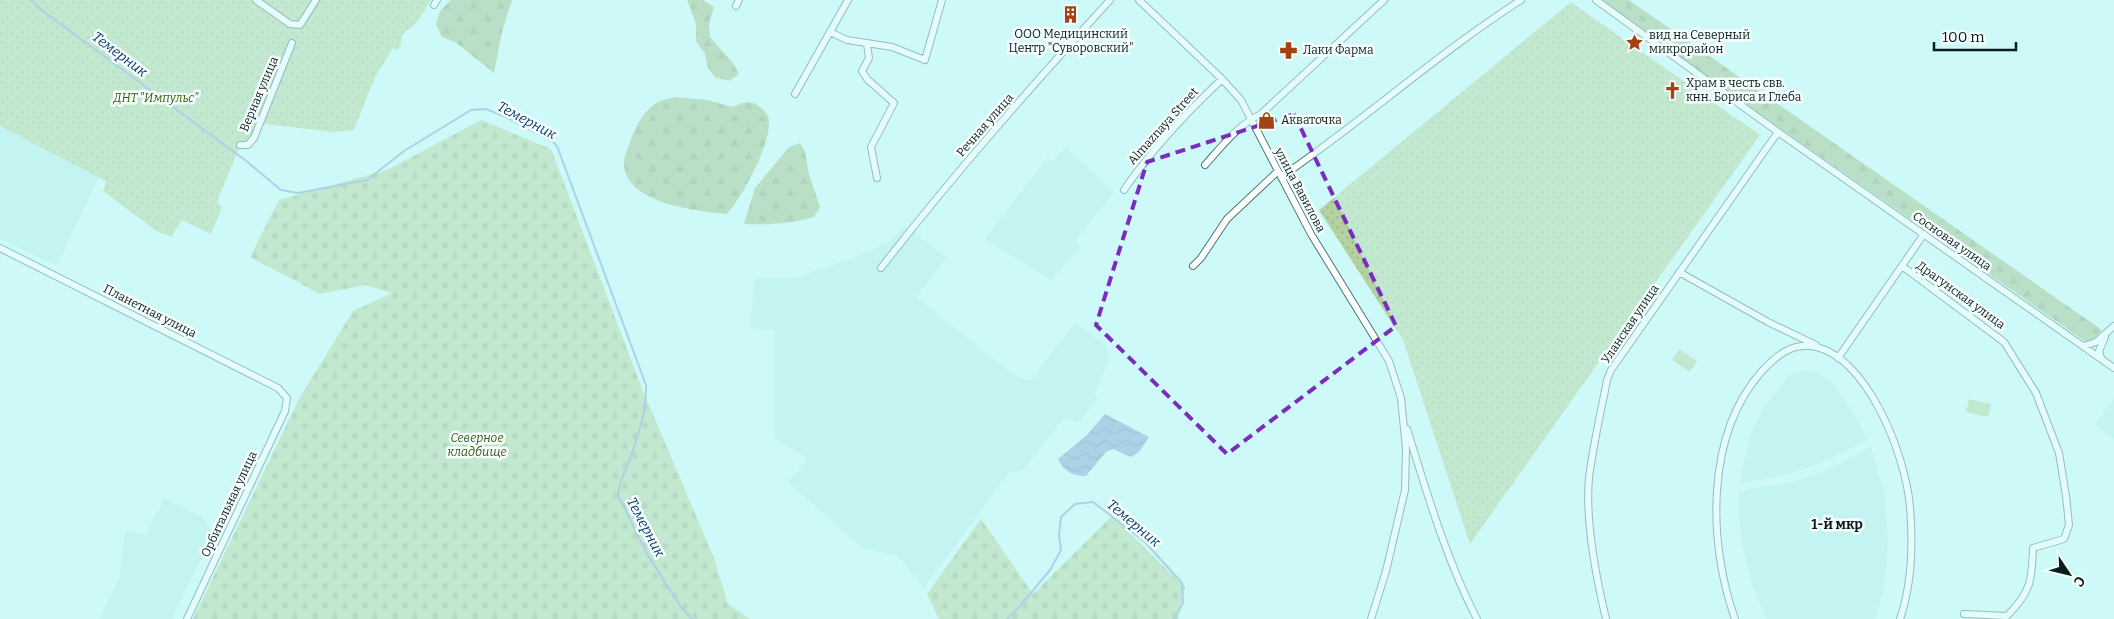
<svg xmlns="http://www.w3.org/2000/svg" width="2114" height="619" font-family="Bitter,serif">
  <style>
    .built { fill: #b7edec }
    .forest { fill: url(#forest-firs) }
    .cemetery { fill: url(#cemetery-stones) }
    .park { fill: url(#park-dots) }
    .pitch { fill: #b4d2a0 }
    .water { fill: url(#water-waves) }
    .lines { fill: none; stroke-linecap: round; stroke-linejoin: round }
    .stream { stroke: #80a3d3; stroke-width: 2 }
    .minor-casing { stroke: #4d7675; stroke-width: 8 }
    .minor { stroke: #fff; stroke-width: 6 }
    .marked { fill: none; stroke: #7b2cbf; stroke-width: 4; stroke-dasharray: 10 6; stroke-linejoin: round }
    .labels { text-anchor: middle; stroke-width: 5; stroke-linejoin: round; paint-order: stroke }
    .poi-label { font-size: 12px; fill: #0d1d1d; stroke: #f6fefe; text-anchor: start }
    .street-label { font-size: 12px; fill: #0d1d1d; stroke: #f6fefe }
    .park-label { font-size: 12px; font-style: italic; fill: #33590b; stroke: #f6fefe }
    .water-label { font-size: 14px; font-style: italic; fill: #0a3a74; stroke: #f6fefe }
    .neighbourhood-label { font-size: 14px; font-weight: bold; fill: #0d1d1d; stroke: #f6fefe }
  </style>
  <defs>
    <pattern id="forest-firs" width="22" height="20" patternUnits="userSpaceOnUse" patternTransform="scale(1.25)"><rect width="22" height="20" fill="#a1c18c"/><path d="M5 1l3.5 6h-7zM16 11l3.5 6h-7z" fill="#89a578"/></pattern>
    <pattern id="cemetery-stones" width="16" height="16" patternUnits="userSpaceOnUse" patternTransform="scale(1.25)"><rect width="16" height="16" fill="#b4d2a0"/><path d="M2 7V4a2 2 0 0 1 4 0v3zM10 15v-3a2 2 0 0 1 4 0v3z" fill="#9ab489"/></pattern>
    <pattern id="park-dots" width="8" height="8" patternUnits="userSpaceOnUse" patternTransform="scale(1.25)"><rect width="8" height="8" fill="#b4d2a0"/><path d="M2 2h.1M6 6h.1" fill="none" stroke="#9ab489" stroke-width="1.8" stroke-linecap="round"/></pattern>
    <pattern id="water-waves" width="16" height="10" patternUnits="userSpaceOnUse" patternTransform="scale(1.25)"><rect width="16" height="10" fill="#80a3d3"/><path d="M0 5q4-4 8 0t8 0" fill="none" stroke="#6784ab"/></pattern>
  </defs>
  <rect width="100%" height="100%" fill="#cdf9f8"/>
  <path class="built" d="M0,126L99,177L57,266L0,239Z
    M1066,147L1114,192L1075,241L1081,247L1051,280L985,239L1047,158L1052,161Z
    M905,225L947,258L916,297L1016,377L1031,380L1075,323L1106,345L1109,360L1094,394L1098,398L1078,423L1064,418L1023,470L1009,472L924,588L897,555L864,549L788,482L808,459L775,438V330L750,328L754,279L794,278L848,260L890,242Z
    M1808,370L1818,373L1830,381L1842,395L1858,421L1867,440L1835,457L1799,471L1762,480L1740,483L1748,444L1755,424L1766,404L1790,375L1798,371Z
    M2114,399V439L2095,424Z
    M1871,447L1884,495L1888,536L1887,562L1883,591L1875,619H1767L1754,591L1743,548L1739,518V491L1792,482L1823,472Z
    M165,498L202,517L213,533L172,619H100L119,579L125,530L145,535Z"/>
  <path class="forest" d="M451,0H512L502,32L494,73L455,42L442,37L436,24L440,11Z
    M687,0H703L714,7L709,24L710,37L733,63L739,74L729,81L715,77L708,68L705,54L696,41V24Z
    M1596,0H1629L2102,330L2089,344Z
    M675,97L707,100L733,107C743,102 751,99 761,108C764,110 767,113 768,116C775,138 742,198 727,214C697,211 627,204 624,165C623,157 629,147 631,139C635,128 642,115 651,107C656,101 668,99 675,97Z
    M800,143L805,151L809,174L820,207L814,217C790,224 769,225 744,224L755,188L789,147Z"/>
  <path class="cemetery" d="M481,120L551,149L643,391L714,558L728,604L750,619H193L299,399L353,311L392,293L365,285L320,294L250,257L279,200L387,170Z
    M1112,516L1185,587L1178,619H939L927,594L981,519L1033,594Z"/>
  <path class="park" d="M0,0H431C426,8 421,16 415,24C407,33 401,29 401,45L397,50L393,48L375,77L354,130L331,132L258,123L247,144L239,148L217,202L222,207L211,234L182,220L171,237L155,230L103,191L106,181L0,126Z
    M1571,2L1760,135L1470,544L1403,340L1319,210Z"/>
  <path class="pitch" d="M1679,349L1697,361L1690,372L1672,360Z
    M1969,399L1991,404L1988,417L1966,412Z"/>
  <path class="water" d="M1105,414L1149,437L1139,452L1131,457L1113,449L1106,452L1086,476C1072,476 1064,471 1058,459L1087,435Z"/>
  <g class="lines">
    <path class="stream" d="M31,0L44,12L245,160L281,190L298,193L367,180L404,151L471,110L486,109L508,118L552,141L557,146L646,385C647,413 638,435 629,462C625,473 618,483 618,495L647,554L681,607L692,619
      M1007,619L1021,605L1050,570L1061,550L1059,536L1061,517L1075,504L1093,502L1145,542L1182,583L1183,603L1174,619"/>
    <defs>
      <path id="minor" d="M256,0L290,24L300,25L316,0
        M1139,0L1222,79L1241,100L1311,234L1389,361L1401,398L1406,449L1405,490L1386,571L1371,619
        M1596,0L1778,132L2114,368
        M434,5L437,0
        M736,6L739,0
        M830,32L847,40L892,47L925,60L942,0
        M867,44L869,58L862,71L867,79L894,103L871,147L877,178
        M795,94L848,0
        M240,145H248L254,138L292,43
        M1205,165C1222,146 1238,125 1261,114L1384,0
        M1281,177C1363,121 1437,54 1521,0
        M1124,190C1152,149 1185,114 1222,79
        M0,248L278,388L287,398L285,411L187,619
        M1193,266L1201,258L1227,219L1278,171
        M1902,266L2004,342L2036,393L2059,453L2066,496L2069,525L2064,539L2033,548C2032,580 2031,592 2007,616L1964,614
        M881,268C953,175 1031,87 1110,0
        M1679,272L1768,322L1816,345
        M2084,346L2096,342L2114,326
        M1838,358L1924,234
        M2101,358L2099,351L2105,337
        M1407,429C1427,493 1446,559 1477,619
        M1606,619C1596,577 1585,522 1589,478C1593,445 1601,412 1607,380L1611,370L1778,132
        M1735,619C1708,543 1705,435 1762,371C1775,357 1790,344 1810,346C1867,352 1906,457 1910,507C1913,543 1912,584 1900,619"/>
    </defs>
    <use href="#minor" class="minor-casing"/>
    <use href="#minor" class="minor"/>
  </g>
  <path d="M0 0H2114V619H0ZM1294,114L1396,326L1227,454L1096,325L1147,162Z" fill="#cdf9f8" fill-opacity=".55" fill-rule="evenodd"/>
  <path class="marked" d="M1294,114L1396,326L1227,454L1096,325L1147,162Z"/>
  <defs>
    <symbol id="building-bare" viewBox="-9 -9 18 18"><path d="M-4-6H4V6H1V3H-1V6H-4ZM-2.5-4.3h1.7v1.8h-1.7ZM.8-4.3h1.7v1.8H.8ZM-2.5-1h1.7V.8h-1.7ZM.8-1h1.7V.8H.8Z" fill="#a64015" stroke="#f6fefe" stroke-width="2.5" paint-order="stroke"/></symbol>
    <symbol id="sight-bare" viewBox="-9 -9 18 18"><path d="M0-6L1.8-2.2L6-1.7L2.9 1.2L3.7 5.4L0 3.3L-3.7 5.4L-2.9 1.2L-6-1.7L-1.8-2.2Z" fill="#a64015" stroke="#f6fefe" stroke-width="2.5" paint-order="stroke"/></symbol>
    <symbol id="pharmacy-bare" viewBox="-9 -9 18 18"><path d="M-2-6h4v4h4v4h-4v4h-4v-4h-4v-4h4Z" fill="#a64015" stroke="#f6fefe" stroke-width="2.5" paint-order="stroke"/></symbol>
    <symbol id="church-bare" viewBox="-9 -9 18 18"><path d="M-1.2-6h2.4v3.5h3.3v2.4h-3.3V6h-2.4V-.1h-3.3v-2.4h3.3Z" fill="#a64015" stroke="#f6fefe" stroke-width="2.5" paint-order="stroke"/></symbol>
    <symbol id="shop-bare" viewBox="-9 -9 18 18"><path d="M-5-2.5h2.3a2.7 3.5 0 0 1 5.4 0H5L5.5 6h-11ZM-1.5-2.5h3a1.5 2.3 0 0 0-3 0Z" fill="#a64015" stroke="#f6fefe" stroke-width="2.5" paint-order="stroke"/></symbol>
  </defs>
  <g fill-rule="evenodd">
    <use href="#building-bare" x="1058" y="2" width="25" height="25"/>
    <use href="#sight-bare" x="1622" y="30" width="25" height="25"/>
    <use href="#pharmacy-bare" x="1276" y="38" width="25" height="25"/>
    <use href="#church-bare" x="1660" y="78" width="25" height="25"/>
    <use href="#shop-bare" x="1254" y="108" width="25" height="25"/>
  </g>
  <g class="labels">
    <g class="poi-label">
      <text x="1071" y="38" text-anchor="middle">ООО Медицинский<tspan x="1071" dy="14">Центр "Суворовский"</tspan></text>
      <text x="1649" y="39">вид на Северный<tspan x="1649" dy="14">микрорайон</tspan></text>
      <text x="1303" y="54">Лаки Фарма</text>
      <text x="1686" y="87">Храм в честь свв.<tspan x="1686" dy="14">кнн. Бориса и Глеба</tspan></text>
      <text x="1281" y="124">Акваточка</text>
    </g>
    <g class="street-label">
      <text transform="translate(259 94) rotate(-67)" y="4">Верная улица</text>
      <text transform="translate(985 125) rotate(-49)" y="4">Речная улица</text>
      <text transform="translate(1163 126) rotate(-48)" y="4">Almaznaya Street</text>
      <text transform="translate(1300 190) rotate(62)" y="4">улица Вавилова</text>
      <text transform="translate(1952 241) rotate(35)" y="4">Сосновая улица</text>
      <text transform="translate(1961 295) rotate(36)" y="4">Драгунская улица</text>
      <text transform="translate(150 311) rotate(27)" y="4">Планетная улица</text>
      <text transform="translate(1630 324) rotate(-56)" y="4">Уланская улица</text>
      <text transform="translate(229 504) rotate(-65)" y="4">Орбитальная улица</text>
    </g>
    <g class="park-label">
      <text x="156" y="102">ДНТ "Импульс"</text>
      <text x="477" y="442">Северное<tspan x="477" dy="14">кладбище</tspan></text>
    </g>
    <g class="water-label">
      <text transform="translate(120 54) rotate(37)" y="5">Темерник</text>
      <text transform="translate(527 120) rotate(28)" y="5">Темерник</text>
      <text transform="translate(1134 523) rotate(40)" y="5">Темерник</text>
      <text transform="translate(646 527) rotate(62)" y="5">Темерник</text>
    </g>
    <g class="neighbourhood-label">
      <text x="1837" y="529">1-й мкр</text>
    </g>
  </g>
  <g transform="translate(2069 574) rotate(125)" stroke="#f6fefe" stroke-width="4" paint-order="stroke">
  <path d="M0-4L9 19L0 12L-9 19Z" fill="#0d1d1d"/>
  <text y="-8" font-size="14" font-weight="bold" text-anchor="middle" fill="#0d1d1d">С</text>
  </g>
  <path d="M1934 42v8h82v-8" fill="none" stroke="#0d1d1d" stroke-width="2.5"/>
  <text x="1942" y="42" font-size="15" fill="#0d1d1d" stroke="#f6fefe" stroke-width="4" paint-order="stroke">100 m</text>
</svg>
